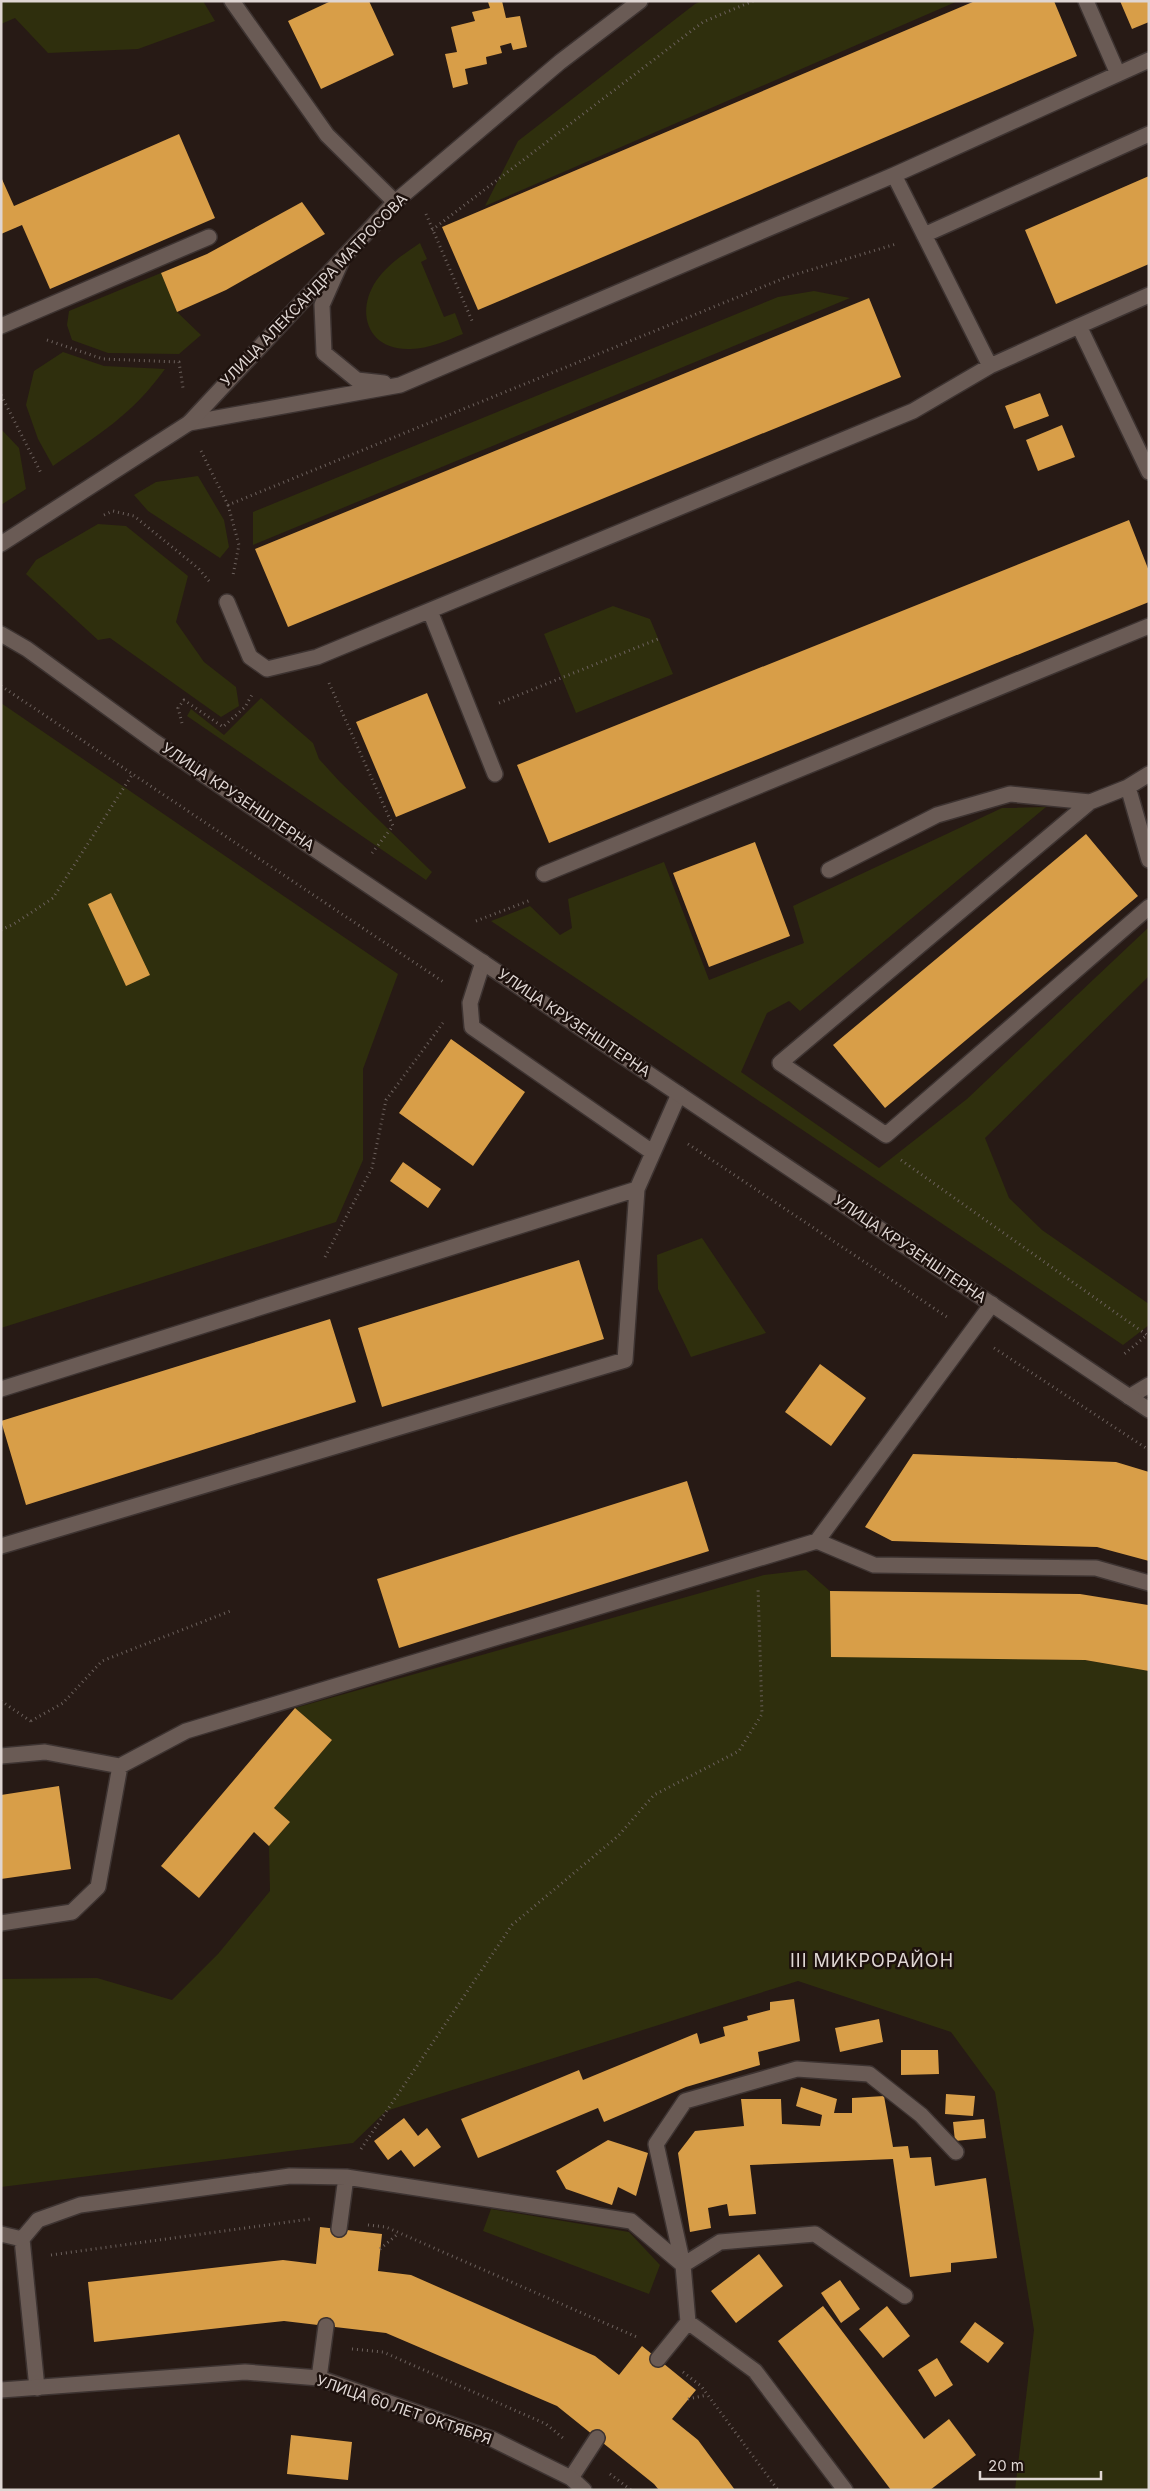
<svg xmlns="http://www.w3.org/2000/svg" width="1150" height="2491" font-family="Inter,sans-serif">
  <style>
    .green { fill: #2f2f0d }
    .building { fill: #d89e48 }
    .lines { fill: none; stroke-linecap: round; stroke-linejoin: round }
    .service-casing { stroke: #3d3331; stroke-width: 18 }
    .minor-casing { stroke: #3d3331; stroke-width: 18 }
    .tertiary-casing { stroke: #3d3331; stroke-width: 18 }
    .path { stroke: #6c615d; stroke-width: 3; stroke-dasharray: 1 4; stroke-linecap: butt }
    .service { stroke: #6a5b55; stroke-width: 15 }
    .minor { stroke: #6a5b55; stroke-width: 15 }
    .tertiary { stroke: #6a5b55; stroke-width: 15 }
    .labels { text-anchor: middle; stroke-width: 5; stroke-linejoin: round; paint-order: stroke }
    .street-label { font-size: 15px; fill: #dfd6d3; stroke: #1d110d }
    .quarter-label { font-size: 18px; letter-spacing: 1px; fill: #dfd6d3; stroke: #1d110d }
  </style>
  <rect width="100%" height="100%" fill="#271a15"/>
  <path class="green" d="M1,1H203L215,21L138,49L48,53L15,18L1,24Z
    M702,1H958L485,206L518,141L695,4Z
    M420,243L427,259L421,262L444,317L455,313L463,334C448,340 428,349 411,349C368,351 355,313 376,281C388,264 404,254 420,243Z
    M161,273L177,312L201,335L179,354L108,353L72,340L67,325L69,311Z
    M814,291L850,298L253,545V512L778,297Z
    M63,352L104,366L165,369C132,415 98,435 53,466L38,439L26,405L34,371Z
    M1,429L19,448L26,489L1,505Z
    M198,476L224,520L229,547L220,558L148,511L134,495L156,482Z
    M98,524L126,526L188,576L176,622L204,662L236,687L239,706L221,717L110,638L98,640L26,574L36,560Z
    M613,606L650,619L673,674L576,713L544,634Z
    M261,698L313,743L319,759L339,781L432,872L426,880L187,716L191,709L224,735Z
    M1,703L398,974L363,1069V1160L336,1222L1,1328Z
    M1046,807L800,1011L789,1001L767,1013L741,1072L879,1168L967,1099L1149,927V976L985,1138L1009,1198L1042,1230L1149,1304V1325L1123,1345L491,921L530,906L560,935L572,928L568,899L664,862L709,980L804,943L793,906L1002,808Z
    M702,1238L766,1333L691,1357L658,1289L657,1255Z
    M806,1570L830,1591L831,1656L1085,1660L1149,1671V2490H1015L1034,2330L995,2092L951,2032L798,1981L386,2111L353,2143L1,2187V1979L97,1978L172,2000L218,1954L270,1891L269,1846L290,1822L274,1808L332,1740L295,1708L764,1575Z
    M491,2209L629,2232L660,2265L649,2294L483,2231Z"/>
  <path class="building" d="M331,1H369L394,55L321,89L288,21Z
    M502,1L506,18L520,16L527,47L513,50L511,43L500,46L502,53L486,57L487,64L465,69L468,84L453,88L445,54L457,52L451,27L475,21L472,12L490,8L488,2Z
    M975,1H1054L1077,56L478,310L442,227Z
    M1120,1H1149V22L1132,29Z
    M179,134L215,218L50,289L22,225L1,234V177L14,206Z
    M1149,176V264L1056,304L1025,230Z
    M302,202L325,234L226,290L177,312L161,273L207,254Z
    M869,298L901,377L288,627L255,549Z
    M1040,393L1049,416L1014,429L1005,406Z
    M1062,425L1075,457L1038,471L1026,440Z
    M1129,520L1149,571V602L549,843L517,765Z
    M427,693L466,788L396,817L356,722Z
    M1086,834L1138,896L885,1108L833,1045Z
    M755,842L790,936L709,967L673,873Z
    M111,893L150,975L126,986L88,904Z
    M451,1039L525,1092L473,1166L399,1113Z
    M403,1162L441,1189L428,1208L390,1181Z
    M579,1260L604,1339L382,1407L358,1328Z
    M330,1319L356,1402L26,1505L1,1421Z
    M820,1364L866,1398L831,1446L785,1412Z
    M913,1454L1116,1462L1149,1472V1561L1097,1547L892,1541L865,1527Z
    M687,1481L709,1551L399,1648L377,1579Z
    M830,1591L1080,1594L1148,1605L1149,1671L1085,1660L831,1657Z
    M295,1708L332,1740L274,1808L290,1822L269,1846L254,1832L199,1898L161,1866Z
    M59,1786L71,1869L1,1879V1795Z
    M794,1999L800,2041L758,2052L760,2065L686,2087L604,2122L598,2108L478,2158L461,2119L579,2070L583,2080L697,2033L700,2044L725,2036L723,2027L748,2020L747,2016L770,2010V2002Z
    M879,2019L883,2042L840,2052L835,2028Z
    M901,2050H938L939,2074L901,2075Z
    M801,2087L837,2099L834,2113H852V2098L884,2096L893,2147L908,2146L910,2158L931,2157L935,2186L986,2178L997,2258L951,2263V2272L910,2277L893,2159L750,2165L756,2214L729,2216L727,2204L708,2208L711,2228L690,2232L678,2153L695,2131L744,2126L741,2099H781L782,2124L820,2126L822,2115L796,2106Z
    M946,2094L975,2096L973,2116L945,2114Z
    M404,2118L418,2136L427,2128L441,2147L414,2167L401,2150L388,2160L374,2141Z
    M984,2119L986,2138L955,2141L953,2122Z
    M608,2140L648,2153L636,2196L618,2187L612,2205L566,2189L556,2171Z
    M320,2227L382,2234L378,2271L411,2275L595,2356L619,2375L642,2346L696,2390L672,2419L698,2440L735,2490H659L654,2484L557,2406L386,2333L284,2321L94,2342L88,2282L283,2260L316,2264Z
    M759,2254L783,2286L736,2323L711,2291Z
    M840,2280L860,2309L841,2323L821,2293Z
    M823,2306L924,2439L949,2419L976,2455L930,2490H891L778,2341Z
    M887,2306L910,2336L883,2358L859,2329Z
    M975,2322L1004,2343L988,2363L960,2342Z
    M937,2358L953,2385L935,2397L918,2370Z
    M291,2435L352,2442L348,2480L287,2474Z"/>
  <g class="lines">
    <defs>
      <path id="service" d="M232,1L327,135L395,202
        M1086,1L1118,74
        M894,175L990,366L1079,326L1149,472
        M924,235L1149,134
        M341,262L322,305L324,353L357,380L384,383
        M1,326L209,237
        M1079,326L1149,295
        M189,423L400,385L894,175L1149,60
        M227,602L250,657L267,669L317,657L913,411L990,366
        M430,611L495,774
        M1128,787L1149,860
        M1090,802L780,1063L886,1135L1149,907
        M829,870L937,815L1010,794L1090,802L1128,787L1149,774
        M544,874L1149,626
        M483,962L470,1003L472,1027L652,1152
        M1,1389L637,1189
        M1129,1397L1149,1385
        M817,1541L874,1565L1096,1568L1149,1583
        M1,1546L625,1360L637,1189L679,1094
        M1,1756L45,1752L120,1766
        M1,1923L72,1912L98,1887L120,1766L186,1731L817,1541L992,1304
        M339,2229L346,2177
        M1,2234L22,2239
        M905,2296L815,2234L720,2242L683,2265L656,2144L685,2101L797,2069L869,2074L921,2115L956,2152
        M658,2359L688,2322
        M319,2378L326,2326
        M37,2388L22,2239L38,2220L80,2205L290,2176L346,2177L631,2221L683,2265L688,2322L755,2371L845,2490
        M571,2478L597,2438"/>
      <path id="minor" d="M1,544L189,423L395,202L560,62L640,1
        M1,2390L245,2372L319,2378L492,2439L571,2478L584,2490"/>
      <path id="tertiary" d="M1,634L27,649L155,742L1149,1410"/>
    </defs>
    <use href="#service" class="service-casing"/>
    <use href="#minor" class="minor-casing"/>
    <use href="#tertiary" class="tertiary-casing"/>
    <path class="path" d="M426,214L473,323
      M432,230L703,22L753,1
      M47,340L103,359L179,362L183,388
      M1,395L42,475
      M201,451L228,505L787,277L896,244
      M228,505L239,545L233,575
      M104,515L113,511L134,516L198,568L209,581
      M329,683L393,826L372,853
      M1,686L445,983
      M499,703L658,639
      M182,723L178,708L184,700L223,727L245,707L253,693
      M476,921L531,900
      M1,930L14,924L53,898L132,775
      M688,1144L947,1317
      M901,1160L1147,1335L1123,1355
      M325,1257L372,1168L386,1100L443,1023
      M994,1348L1149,1450
      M1,1701L32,1722
      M31,1721L63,1703L102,1661L233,1610
      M361,2149L512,1925L618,1836L654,1795L739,1751L762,1714L758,1588
      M368,2225L386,2227L639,2338
      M380,2249L399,2233
      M51,2255L310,2219
      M352,2349L383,2352L546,2424L563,2438
      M683,2372L701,2386L778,2490
      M688,2399L707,2395
      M610,2474L631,2490"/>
    <use href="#service" class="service"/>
    <use href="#minor" class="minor"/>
    <use href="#tertiary" class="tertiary"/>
  </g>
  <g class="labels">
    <g class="street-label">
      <text transform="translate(314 290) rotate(-46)" y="5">УЛИЦА АЛЕКСАНДРА МАТРОСОВА</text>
      <text transform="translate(238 797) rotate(34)" y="5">УЛИЦА КРУЗЕНШТЕРНА</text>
      <text transform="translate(574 1023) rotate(34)" y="5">УЛИЦА КРУЗЕНШТЕРНА</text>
      <text transform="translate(910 1249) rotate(34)" y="5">УЛИЦА КРУЗЕНШТЕРНА</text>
      <text transform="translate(404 2410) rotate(19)" y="5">УЛИЦА 60 ЛЕТ ОКТЯБРЯ</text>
    </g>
    <g class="quarter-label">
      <text x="872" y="1967">III МИКРОРАЙОН</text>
    </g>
  </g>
  <rect width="1150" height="2491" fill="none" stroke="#dfd6d3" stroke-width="5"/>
  <path d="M980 2471v8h121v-8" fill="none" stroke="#dfd6d3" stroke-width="2.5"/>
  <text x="988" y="2471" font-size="15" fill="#dfd6d3" stroke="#1d110d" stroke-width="4" paint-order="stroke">20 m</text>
</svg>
